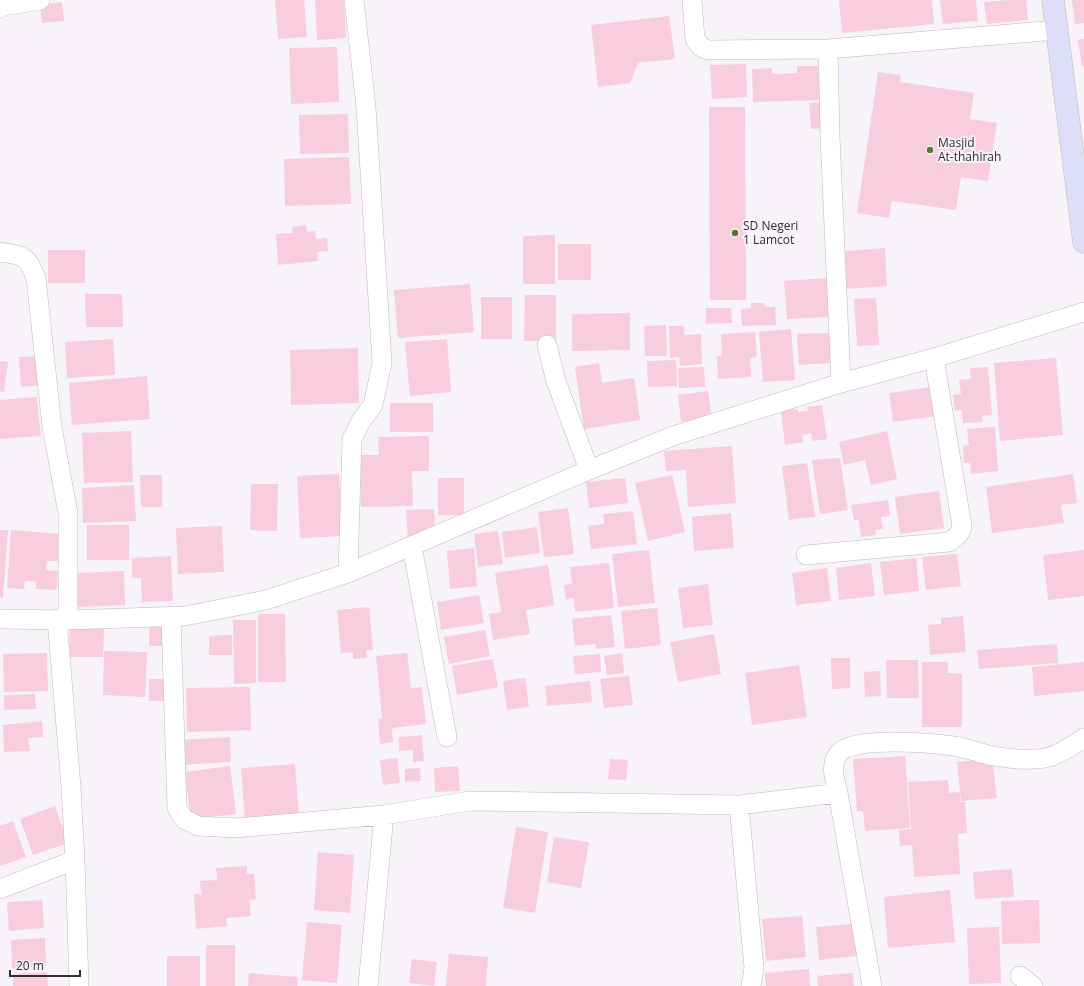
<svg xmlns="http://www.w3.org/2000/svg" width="1084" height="986" font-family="'Open Sans',sans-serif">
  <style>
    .building { fill: #f8cdde }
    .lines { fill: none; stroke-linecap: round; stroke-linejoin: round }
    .minor-casing { stroke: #beb8c0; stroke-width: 20 }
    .secondary-casing { stroke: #beb8c0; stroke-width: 23 }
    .minor { stroke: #fff; stroke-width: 19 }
    .secondary { stroke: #dfdef8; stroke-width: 22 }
    .poi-dot { fill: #59782e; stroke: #f8f2f9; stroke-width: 1.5 }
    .labels { text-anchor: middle; stroke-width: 4; stroke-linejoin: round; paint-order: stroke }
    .poi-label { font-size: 12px; fill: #2f2d30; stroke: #f8f2f9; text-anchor: start }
  </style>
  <rect width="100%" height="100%" fill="#f8f2f9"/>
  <path class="building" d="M275,0H304L307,37L278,39Z
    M315,0H344L346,38L317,40Z
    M839,0H932L934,24L842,33Z
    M940,0H976L978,21L943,24Z
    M1008,0H1026L1028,20L987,24L984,2Z
    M1072,0H1084V23L1075,24Z
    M62,2L64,21L42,23L40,5Z
    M669,16L675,59L638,63L630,83L598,87L591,25Z
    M1084,39V66L1082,67L1078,40Z
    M337,47L339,102L291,104L289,48Z
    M746,64L747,97L712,99L710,65Z
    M797,66H818L820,100L753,102L752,69L772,68V74L797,73Z
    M878,72L901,75L900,82L974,93L970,119L997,123L988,181L961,177L956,210L892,201L889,218L857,213Z
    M822,102L825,128L811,129L809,103Z
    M709,107H745L746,300H710Z
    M348,114L349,153L300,154L299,115Z
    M349,157L351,204L285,206L284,159Z
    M306,225L307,232L315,231L316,239L327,238L328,251L317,252L318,261L278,265L276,234L293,233L292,227Z
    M555,235V284H523V236Z
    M558,244H591V280H558Z
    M885,248L887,286L847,289L845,251Z
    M48,250H85V283H48Z
    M828,278L831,317L787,319L784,281Z
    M470,284L474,332L398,338L394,290Z
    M85,294H122L123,327H86Z
    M525,295H556V341H524Z
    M481,297H512V339H481Z
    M876,298L879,345L857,346L854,299Z
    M751,303H764L765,307H775L776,325L742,326L741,309L751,308Z
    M706,308H731L732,323L706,324Z
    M630,313V350L572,351V314Z
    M666,325L667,356H645L644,326Z
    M669,326H684V335L701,334L702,364L680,366L679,357L670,358Z
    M791,329L795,380L763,382L759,332Z
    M755,332L757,357L750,358L751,377L718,379L717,356H722L721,334Z
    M831,333L832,363L799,365L797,334Z
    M113,339L115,375L67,378L65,342Z
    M447,339L451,392L410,396L405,342Z
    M358,348L359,403L291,405L290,350Z
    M39,356L40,385L21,387L19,357Z
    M1056,358L1063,435L1000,441L994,363Z
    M676,360L677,386L648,387L647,361Z
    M0,361L8,362L4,392L0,391Z
    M599,363L602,383L634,378L640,420L584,429L575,367Z
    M704,367L705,387L679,388L678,368Z
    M988,367L992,415L982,416L983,422L963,423L962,410L955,411L953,395L961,394L959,380L971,379L970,368Z
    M147,376L150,419L72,425L69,383Z
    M932,387L936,416L893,422L889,393Z
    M708,391L712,418L681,422L678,395Z
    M37,397L41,436L0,439V400Z
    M390,403H433V432H390Z
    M822,405L827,439L812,441L811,433L802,435L803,442L785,445L781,411L798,409L799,412L808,411L807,407Z
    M995,427L998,471L971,474L970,463H964L963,446L969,445L967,429Z
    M131,431L133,482L84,483L82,433Z
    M887,431L897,479L871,485L865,460L844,465L839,442Z
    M429,436V471H412L413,506L361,507L360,455H379L378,437Z
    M732,446L736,503L688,507L686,470L666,471L664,451Z
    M840,458L848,510L820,514L812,460Z
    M807,463L815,517L789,520L782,466Z
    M339,474L342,536L300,538L297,476Z
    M1073,474L1077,503L1061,505L1064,523L992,533L986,487Z
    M140,475H162V507H141Z
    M672,475L685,532L648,541L635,483Z
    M438,478H464V515H438Z
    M625,478L628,503L589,508L586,482Z
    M251,484H278L277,531L250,530Z
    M134,485L136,521L83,523L82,488Z
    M939,491L944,528L900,534L895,497Z
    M888,500L890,516L881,517L883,529L875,530L876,535L861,537L859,520H854L851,505Z
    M568,508L574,554L544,557L538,512Z
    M434,509L435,530L408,540L406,510Z
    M633,511L637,544L591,549L588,526L604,524L603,514Z
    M731,513L734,548L694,551L692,517Z
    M87,525H129V560H87Z
    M222,526L224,572L178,574L176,528Z
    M537,527L540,553L505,558L502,532Z
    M0,530H8L3,598H0Z
    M11,530L61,534L59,561H47L46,570L58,571L57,590L36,589V582L25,581L24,589L7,588Z
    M498,531L503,564L478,567L474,534Z
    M474,548L477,586L450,589L447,551Z
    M649,550L655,603L618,607L612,554Z
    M1084,550V596L1048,600L1043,555Z
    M957,554L961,586L926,590L922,557Z
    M171,556L173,601L142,602L141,578H132V558Z
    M916,558L919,591L884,595L880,562Z
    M609,563L614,608L575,612L574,598L566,599L564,585L572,584L570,567Z
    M871,563L875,596L839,600L836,568Z
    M548,565L554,605L526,610L530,634L493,640L489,614L501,612L495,573Z
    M827,568L831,601L796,605L792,573Z
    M124,571L125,605L78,607L77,573Z
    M708,584L713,625L683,628L678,588Z
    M479,595L484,623L441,630L437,602Z
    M369,607L373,650H366L367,658L353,659V652L341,653L337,610Z
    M657,608L661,645L625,649L621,611Z
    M258,614H285L286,682H258Z
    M611,615L615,647L596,649L595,644L575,646L572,619Z
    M963,616L966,652L930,655L928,625L941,624V618Z
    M233,620H256V683L234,684Z
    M150,622H171L170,646H149Z
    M70,627L104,628L103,657H69Z
    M485,630L490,656L449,664L444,637Z
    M714,634L721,674L678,682L670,642Z
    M232,635V655H209V636Z
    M1057,644L1058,663L979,669L977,650Z
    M104,651L147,652L145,697L103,695Z
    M47,653L48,691L4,692L3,654Z
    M407,653L411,688L422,687L426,724L392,728L393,742L380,744L378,719L382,718L376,656Z
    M622,653L624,673L607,675L604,656Z
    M600,654L601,672L575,674L573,656Z
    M831,658H850V688L832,689Z
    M493,659L498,687L457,695L452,666Z
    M886,660H918L919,698H887Z
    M922,662H948V673L962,674V727H922Z
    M1084,662V691L1034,696L1032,667Z
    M799,665L807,717L752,725L745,673Z
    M880,671L881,696L865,697L864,672Z
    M629,676L633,705L604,708L600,679Z
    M525,678L529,707L507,710L503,681Z
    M149,679H169V701H149Z
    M590,681L592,702L547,706L545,686Z
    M250,687L251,730L187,732L186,688Z
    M35,694L36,709L4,710V695Z
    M42,721L43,737L28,738L30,751L4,752L3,725Z
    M422,735L424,761L413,762V750L399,751V737Z
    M230,737L231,762L182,765L180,740Z
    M905,756L910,828L865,831L863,811H857L853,759Z
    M397,758L400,783L383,785L380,760Z
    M992,758L997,798L961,801L957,762Z
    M610,759L628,760L626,780L608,779Z
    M295,764L299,818L245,822L241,768Z
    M230,766L236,814L191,819L185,772Z
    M458,766L460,791L435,792L434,768Z
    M420,768L421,781L405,782V769Z
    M948,780L949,793L960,792V802H965L967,833L958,834L960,874L914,877L912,845L900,846L899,830L911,829L908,782Z
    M55,806L68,843L33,855L20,819Z
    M13,821L26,857L0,866V826Z
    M516,827L548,832L535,913L503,908Z
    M554,837L589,842L581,888L547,882Z
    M318,852L354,855L350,913L314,910Z
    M247,866V874H254L256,899L249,900L251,916L226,918L227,926L196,929L194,894H201L200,881L217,880L216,868Z
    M1012,869L1014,897L975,899L973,872Z
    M950,890L955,942L888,948L884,897Z
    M42,900L44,928L9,931L7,902Z
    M1039,900L1040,943L1002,944L1001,901Z
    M802,916L806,957L766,961L762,919Z
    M307,922L342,925L337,983L302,980Z
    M853,924L856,956L819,960L816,927Z
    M999,927L1001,983L969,984L967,928Z
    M45,938L46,966L12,968L11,940Z
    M206,945H235V986H206Z
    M449,954L488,957L486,986H446Z
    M167,956H200V986H167Z
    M412,959L437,962L434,986L409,983Z
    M809,969L810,986H766L765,973Z
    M47,972L48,986H13V974Z
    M249,973L298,977L297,986H248Z
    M853,973L854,986H818L817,976Z"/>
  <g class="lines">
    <defs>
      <path id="minor" d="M692,0L695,39L701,47L708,50L828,49L1057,30
        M0,8L3,6L40,0
        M828,49L830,136L841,383
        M0,252C24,256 27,255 36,278L52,427L68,513V620
        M547,345L556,381L589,470
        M412,546L447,737
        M806,555L949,542C956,537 960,535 962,526L934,358
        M348,573L352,439L361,421L373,405L382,363L366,107L354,0
        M171,617L177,808L184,819L198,826L237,828L384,815L470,801L739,805L838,793
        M0,619L68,620L185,616L266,600L348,573L589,470L673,436L841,383L934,358L1084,312
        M57,619L71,787L75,860L79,986
        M739,805L754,968L751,986
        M0,889L75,860
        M1020,976L1033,986
        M368,986L384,815
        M872,986L838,793C835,780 829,765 839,753C853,736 932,743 954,746C967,748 980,753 993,756C1005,758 1023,760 1035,759C1054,759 1068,748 1084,738"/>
      <path id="secondary" d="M1053,0L1084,242"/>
    </defs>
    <use href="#minor" class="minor-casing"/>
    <use href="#secondary" class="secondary-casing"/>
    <use href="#minor" class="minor"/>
    <use href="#secondary" class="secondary"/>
  </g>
  <g class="poi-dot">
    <circle cx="930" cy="150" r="4"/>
    <circle cx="735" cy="233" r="4"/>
  </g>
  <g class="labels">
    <g class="poi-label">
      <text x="938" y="147">Masjid<tspan x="938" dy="14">At-thahirah</tspan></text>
      <text x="743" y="230">SD Negeri<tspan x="743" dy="14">1 Lamcot</tspan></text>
    </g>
  </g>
  <path d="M10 970v6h70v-6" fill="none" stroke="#2f2d30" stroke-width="2"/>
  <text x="16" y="970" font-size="12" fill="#2f2d30" stroke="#f8f2f9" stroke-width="3" paint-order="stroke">20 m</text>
</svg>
